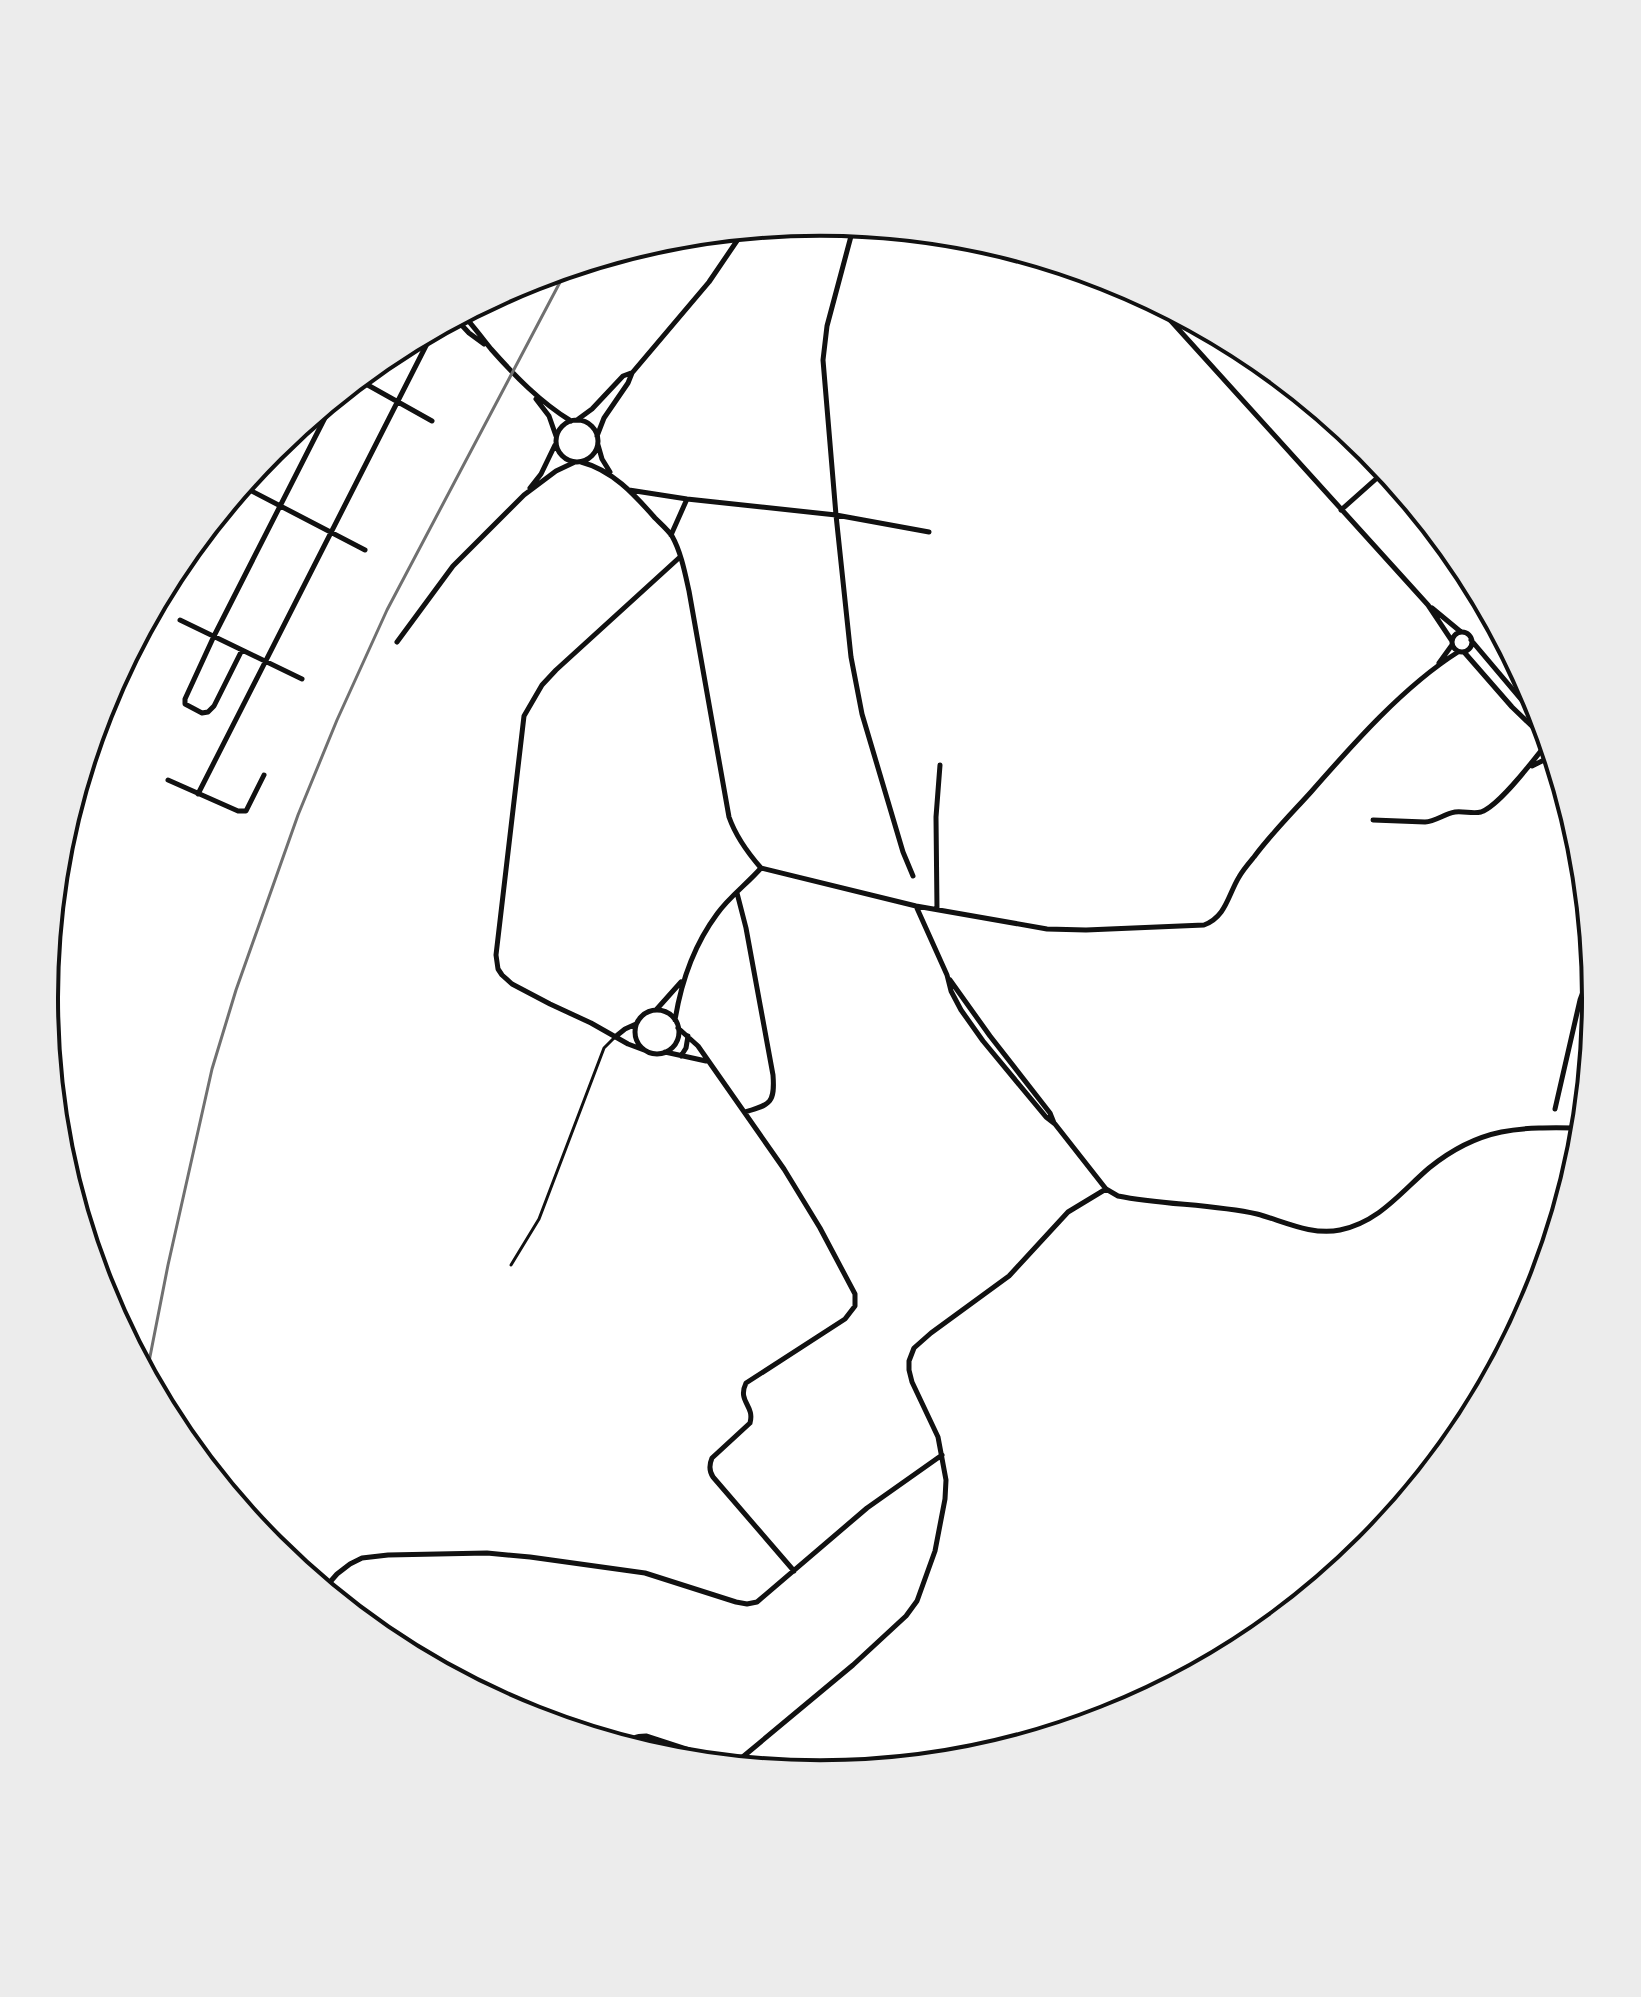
<svg xmlns="http://www.w3.org/2000/svg" width="1641" height="1997" font-family="Overpass,sans-serif">
  <style>
    .lines { fill: none; stroke-linecap: round; stroke-linejoin: round }
    .service { stroke: #111; stroke-width: 3 }
    .minor { stroke: #111; stroke-width: 5 }
    .rail { stroke: #707070; stroke-width: 3 }
    .rim { fill: none; stroke: #111; stroke-width: 4 }
  </style>
  <rect width="100%" height="100%" fill="#fff"/>
  <g class="lines">
    <path class="service" d="M511,1265L539,1219L604,1048L615,1037"/>
    <path class="minor" d="M854,225L827,326L823,360L836,515L851,657L862,714L903,852L913,876
      M1152,300L1428,605L1452,641
      M462,314C473,325 481,337 491,349C515,376 540,402 571,421
      M455,318L469,333L484,344
      M357,379L432,421
      M536,399L549,416L556,436
      M577,420L592,409L623,376L631,373
      M556 441a21 21 0 1 1 42 0a21 21 0 1 1-42 0Z
      M597,436L604,418L628,383L632,373L709,282L745,229
      M598,445L602,459L610,472
      M581,462C612,470 634,494 655,518C660,523 668,530 672,536C681,552 685,573 689,591L729,817C736,837 747,852 761,868
      M242,486L365,550
      M530,488L541,474L555,445
      M629,490L687,499L836,515L929,532
      M1341,510L1386,470
      M671,535L687,499
      M1432,608L1461,632
      M180,620L302,679
      M1452 642a10 10 0 1 1 20 0a10 10 0 1 1-20 0Z
      M1471,640L1547,730
      M397,642L453,566L524,495L556,471L575,462
      M242,650L214,706L208,712L202,713L185,704V699L214,636L336,396
      M1464,652L1512,707L1536,730L1544,744
      M1439,663L1452,645
      M1549,736L1545,740L1544,747L1548,753L1554,755
      M1532,766L1544,760L1551,754
      M168,780L238,811H246L264,775
      M198,794L435,328
      M1373,820L1425,822C1436,821 1444,814 1455,812C1464,811 1473,814 1481,812C1499,806 1532,762 1544,747
      M761,868L916,906L1047,929L1086,930L1204,925C1226,917 1228,895 1239,877C1243,870 1249,863 1254,857C1271,834 1292,813 1311,792C1353,744 1404,686 1458,652
      M737,893L746,928L773,1075C775,1102 771,1105 745,1112
      M916,906L947,975L951,991L961,1010L983,1041L1046,1117L1055,1124L1106,1189L1118,1196C1163,1205 1211,1204 1257,1214C1283,1221 1312,1236 1340,1230C1379,1222 1401,1192 1429,1168C1481,1126 1520,1127 1584,1128
      M937,910L936,817L940,765
      M950,980L990,1036L1050,1113L1054,1123
      M656,1010L681,982
      M635 1032a22 22 0 1 1 44 0a22 22 0 1 1-44 0Z
      M675,1020C681,983 694,945 717,914C729,897 747,884 761,868
      M678,1028L698,1046L784,1169L820,1228L855,1294V1306L845,1319L746,1383C737,1402 755,1405 750,1423L712,1458C709,1465 709,1471 713,1477L794,1571
      M615,1037L625,1029L636,1024
      M644,1050L628,1044L591,1023L550,1004L512,984L502,975L498,969L496,955L524,716L542,685L556,670L680,557
      M665,1052L706,1061
      M681,1056L686,1048L688,1036
      M1555,1109L1580,1000L1586,984L1594,970
      M323,1590L337,1574L350,1564L362,1558L388,1555L487,1553L530,1557L645,1573L736,1602L747,1604L757,1602L867,1508L942,1455
      M627,1747C631,1738 636,1736 646,1736L729,1763L739,1760L853,1665L906,1616L917,1601L935,1551L945,1499L946,1480L938,1437L912,1382L909,1370V1361L914,1348L931,1333L1009,1276L1068,1212L1106,1189"/>
    <path class="rail" d="M146,1377L168,1265L212,1069L236,990L298,815L337,720L387,610L568,267"/>
  </g>
  <path d="M0 0H1641V1997H0ZM58 998a762 762 0 1 1 1524 0a762 762 0 1 1-1524 0Z" fill="#ececec" fill-rule="evenodd"/>
  <path class="rim" d="M58 998a762 762 0 1 1 1524 0a762 762 0 1 1-1524 0Z"/>
</svg>
